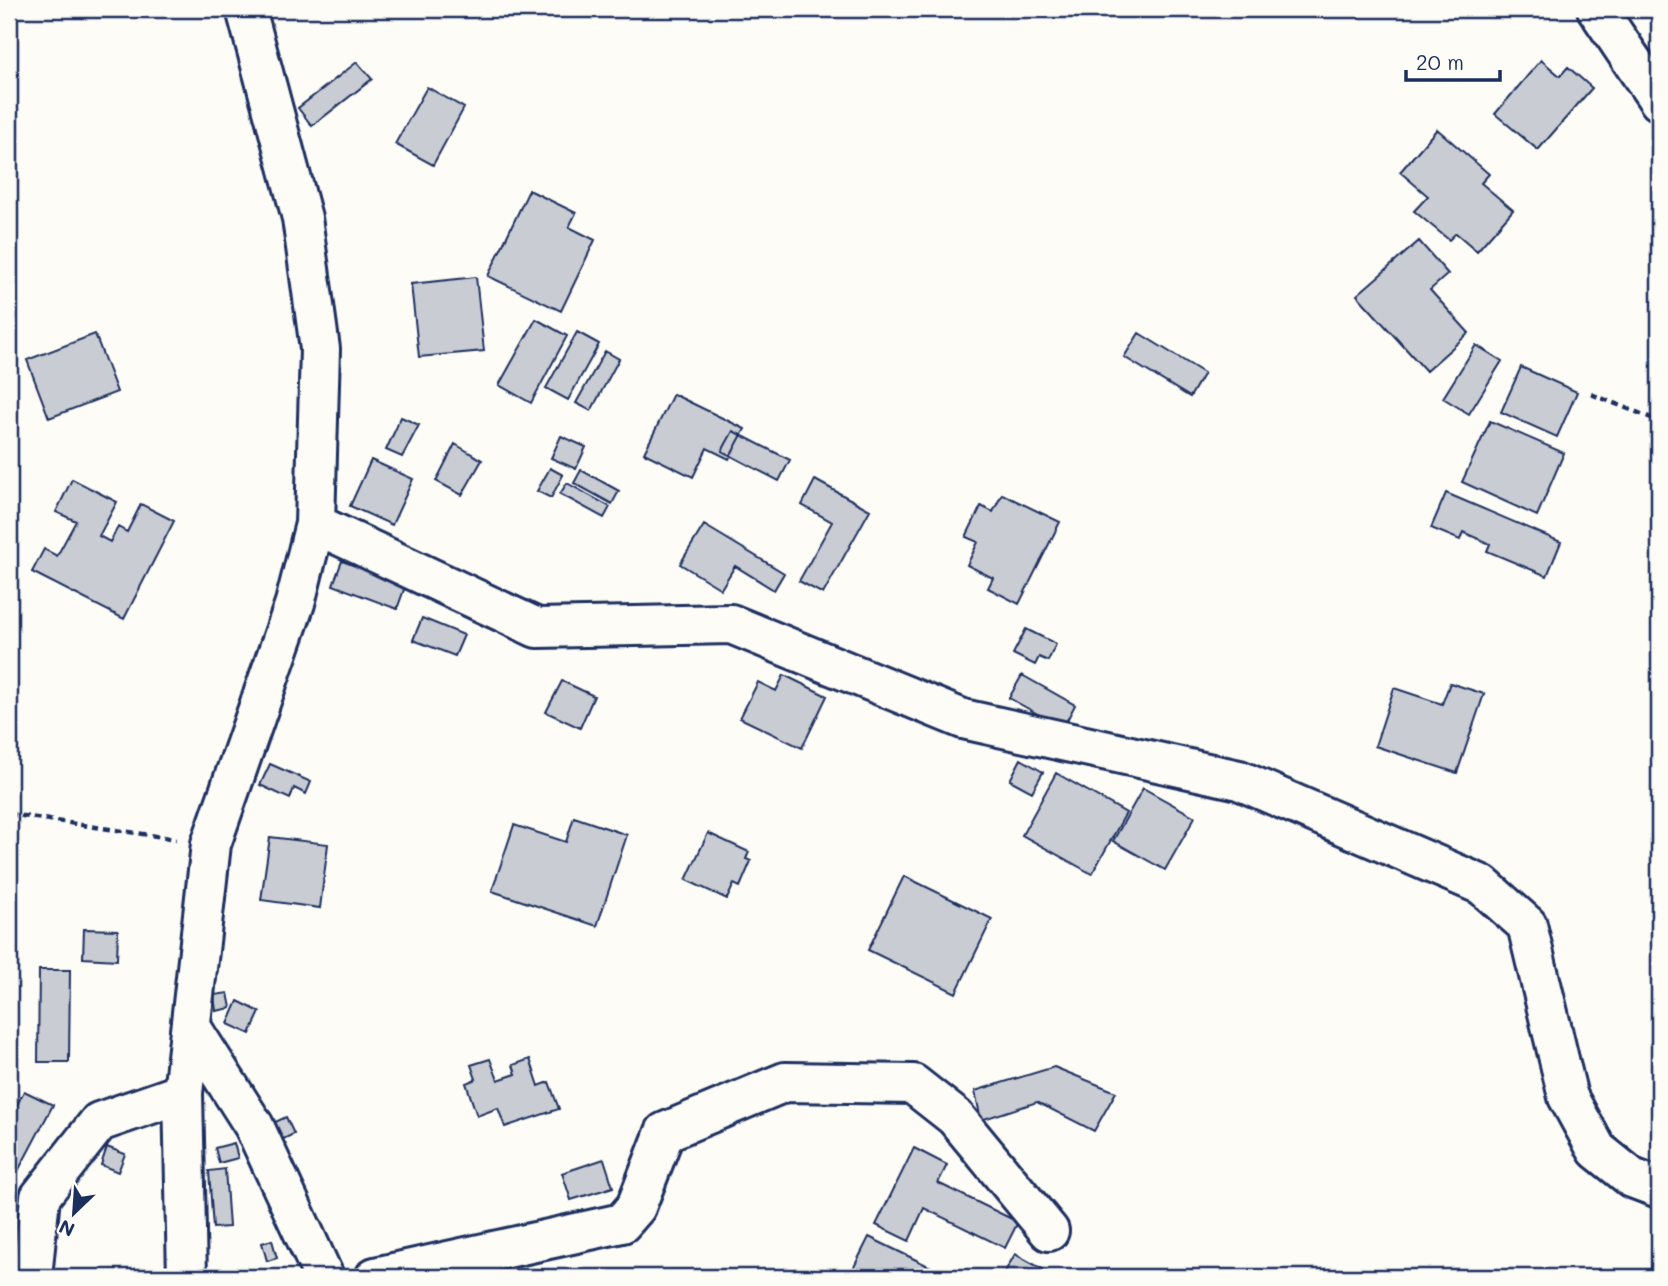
<svg xmlns="http://www.w3.org/2000/svg" width="1668" height="1286" font-family="Mali,sans-serif">
  <style>
    .building { fill: #c9ccd3; stroke: #1b2f5e; stroke-width: 2 }
    .lines { fill: none; stroke-linecap: round; stroke-linejoin: round }
    .minor-casing { stroke: #1b2f5e; stroke-width: 44 }
    .path { stroke: #1b2f5e; stroke-width: 4.5; stroke-dasharray: 7 5; stroke-linecap: butt }
    .minor { stroke: #fdfcf7; stroke-width: 38 }
  </style>
  <rect width="100%" height="100%" fill="#fdfcf7"/>
  <filter id="ink" filterUnits="userSpaceOnUse"><feTurbulence type="fractalNoise" baseFrequency=".0143" numOctaves="2"/><feDisplacementMap in="SourceGraphic" scale="14" xChannelSelector="R" yChannelSelector="G"/><feConvolveMatrix kernelMatrix="1 2 1 2 8 2 1 2 1" color-interpolation-filters="sRGB"/></filter>
  <g filter="url(#ink)">
    <path class="building" d="M1541,60L1560,76L1568,67L1592,88L1538,150L1495,114Z
      M357,62L372,79L312,126L298,108Z
      M427,87L464,108L433,165L395,144Z
      M1437,129L1489,174L1481,183L1513,210L1477,251L1456,233L1449,240L1414,211L1428,196L1400,172Z
      M529,190L576,213L569,227L595,240L561,311L488,276Z
      M1419,241L1448,274L1430,290L1469,333L1426,371L1357,295Z
      M476,277L484,351L419,357L411,284Z
      M536,319L567,336L531,403L499,385Z
      M577,332L599,344L568,400L546,388Z
      M1139,333L1204,373L1190,397L1124,357Z
      M95,334L117,392L49,418L27,360Z
      M1476,345L1502,361L1469,414L1443,398Z
      M605,351L619,359L591,411L576,403Z
      M1521,367L1577,392L1557,437L1501,412Z
      M673,394L745,429L729,459L707,448L693,477L644,453Z
      M401,417L419,425L402,457L386,450Z
      M1490,421L1564,453L1537,516L1462,482Z
      M733,431L790,460L779,481L722,451Z
      M561,436L586,447L576,469L551,458Z
      M455,444L482,460L462,495L436,481Z
      M371,460L413,479L392,525L350,506Z
      M550,468L563,475L551,498L537,491Z
      M581,470L619,491L612,504L574,483Z
      M72,479L117,502L99,536L110,542L118,527L127,532L141,504L174,521L124,619L32,572L44,549L57,556L76,521L56,512Z
      M815,480L870,510L823,594L799,581L832,522L802,505Z
      M567,483L610,507L604,518L560,494Z
      M1446,493L1561,542L1547,576L1487,551L1490,544L1463,532L1460,540L1431,528Z
      M1002,494L1060,522L1019,604L988,588L993,578L967,565L978,542L966,537L981,506L993,512Z
      M704,525L784,573L774,590L735,566L721,589L680,564Z
      M342,561L406,584L397,609L333,585Z
      M422,618L464,635L455,656L413,640Z
      M1026,629L1056,644L1048,661L1039,657L1035,665L1013,654Z
      M784,675L827,696L802,748L740,718L758,682L776,691Z
      M1022,675L1075,705L1063,728L1009,698Z
      M562,681L594,696L580,728L546,712Z
      M1450,683L1484,694L1457,773L1375,746L1394,688L1442,704Z
      M1021,759L1043,772L1032,792L1010,780Z
      M270,764L311,782L306,794L294,788L290,799L260,785Z
      M1056,773L1126,813L1092,874L1022,835Z
      M1143,788L1195,817L1165,870L1113,841Z
      M574,817L627,835L597,926L492,891L514,825L566,842Z
      M708,833L749,852L746,859L751,861L740,887L734,884L727,899L686,880Z
      M270,837L328,844L320,908L261,900Z
      M904,876L992,919L956,993L868,950Z
      M84,929L118,930L117,960L83,958Z
      M39,970H70L69,1062H38Z
      M228,993L231,1008L216,1011L214,995Z
      M238,1001L260,1012L250,1034L228,1024Z
      M490,1059L498,1080L516,1074L513,1065L530,1059L539,1086L549,1082L559,1109L505,1127L498,1108L477,1116L466,1083L476,1079L471,1065Z
      M1054,1067L1116,1092L1094,1131L1037,1102L981,1120L975,1091Z
      M24,1091L53,1105L17,1173L9,1169V1121Z
      M286,1117L294,1134L279,1141L271,1124Z
      M234,1143L238,1158L219,1163L215,1148Z
      M107,1147L125,1154L118,1172L101,1165Z
      M914,1148L947,1165L938,1183L1018,1222L1005,1248L924,1208L909,1241L876,1225Z
      M604,1159L613,1187L571,1200L562,1173Z
      M225,1169L229,1227L213,1228L209,1171Z
      M869,1237L951,1277H849Z
      M272,1240L277,1258L267,1261L262,1243Z
      M1015,1254L1057,1277H1002Z"/>
    <g class="lines">
      <defs>
        <path id="minor" d="M1597,9L1659,101
          M315,524L537,628L731,624L963,719L1239,780L1482,885L1527,925L1568,1097L1597,1150L1632,1178L1659,1188
          M191,1027L254,1126L324,1277
          M32,1277L40,1197L99,1122L183,1093
          M187,1277L183,1093L211,844L295,603L315,524L320,349L302,218L246,9
          M375,1277L622,1223L636,1207L665,1132L785,1082L913,1084L955,1117L1049,1231"/>
      </defs>
      <use href="#minor" class="minor-casing"/>
      <path class="path" d="M1591,394L1659,421
        M9,814L176,839"/>
      <use href="#minor" class="minor"/>
    </g>
  </g>
  <rect width="1668" height="1286" fill="none" stroke="#fdfcf7" stroke-width="35"/>
  <rect x="18" y="18" width="1633" height="1251" fill="none" stroke="#1b2f5e" stroke-width="2.5" filter="url(#ink)"/>
  <g transform="translate(74 1213) rotate(205)" stroke="#fdfcf7" stroke-width="5" paint-order="stroke">
  <path d="M0-5L12 26L0 18L-12 26Z" fill="#1b2f5e"/>
  <text y="-10" font-size="19" font-weight="bold" text-anchor="middle" fill="#1b2f5e">N</text>
  </g>
  <path d="M1406 70v10h94v-10" fill="none" stroke="#1b2f5e" stroke-width="3.5"/>
  <text x="1416" y="70" font-size="21" fill="#1b2f5e" stroke="#fdfcf7" stroke-width="5" paint-order="stroke">20 m</text>
</svg>
